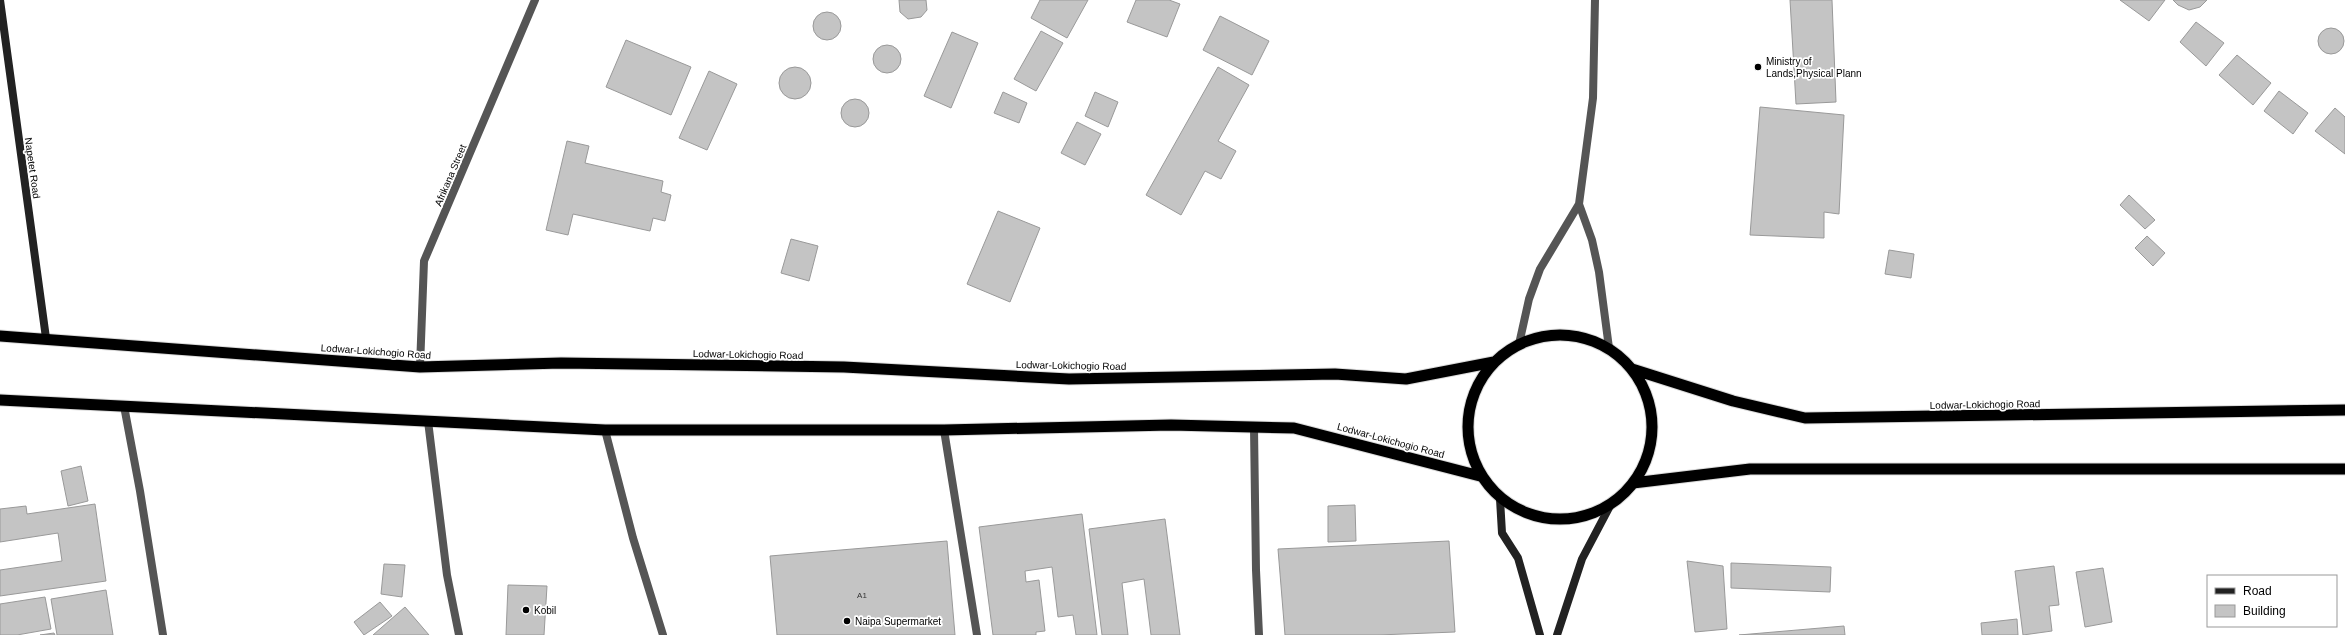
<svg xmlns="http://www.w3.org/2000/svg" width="2345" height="635" font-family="Helvetica,sans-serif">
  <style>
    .building { fill: #c4c4c4; stroke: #999 }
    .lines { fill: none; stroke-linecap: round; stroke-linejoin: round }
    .trunk-casing { stroke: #dbdbdb; stroke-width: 13 }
    .minor { stroke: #555; stroke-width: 8 }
    .tertiary { stroke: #555; stroke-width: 8 }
    .secondary { stroke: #222; stroke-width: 8 }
    .trunk { stroke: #000; stroke-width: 11 }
    .poi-dot { fill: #000; stroke: #fff; stroke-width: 1.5 }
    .labels { text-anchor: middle; stroke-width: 3.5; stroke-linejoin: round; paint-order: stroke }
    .number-label { font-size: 8px; fill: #313131 }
    .poi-label { font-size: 10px; fill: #000; stroke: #fff; text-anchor: start }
    .street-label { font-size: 10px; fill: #000; stroke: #fff }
  </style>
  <rect width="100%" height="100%" fill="#fff"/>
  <path class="building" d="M899,0H926L927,10L921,17L908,19L900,12Z
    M1040,0H1088L1067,38L1031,18Z
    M1136,0H1169L1180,4L1167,37L1127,22Z
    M1790,0H1832L1836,102L1796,104Z
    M2120,0H2165L2149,21Z
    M2173,0H2207L2200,7L2189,10L2178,5Z
    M813 26a14 14 0 1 1 28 0a14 14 0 1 1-28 0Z
    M1220,16L1269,41L1252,75L1203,50Z
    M2196,22L2224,43L2206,66L2180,42Z
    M2318 41a13 13 0 1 1 26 0a13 13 0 1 1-26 0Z
    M1041,31L1063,43L1036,91L1014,79Z
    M952,32L978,43L951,108L924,96Z
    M626,40L691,67L671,115L606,87Z
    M873 59a14 14 0 1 1 28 0a14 14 0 1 1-28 0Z
    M2237,55L2271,83L2253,105L2219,75Z
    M1218,67L1249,85L1218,141L1236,151L1221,179L1205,171L1181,215L1146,195Z
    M779 83a16 16 0 1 1 32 0a16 16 0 1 1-32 0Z
    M709,71L737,84L707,150L679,138Z
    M2279,91L2308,113L2293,134L2264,111Z
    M1003,92L1027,103L1019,123L994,113Z
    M1095,92L1118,102L1108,127L1085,116Z
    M841 113a14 14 0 1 1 28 0a14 14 0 1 1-28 0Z
    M1760,107L1844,115L1839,214L1824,212V238L1750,235Z
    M2335,108L2345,117V154L2315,131Z
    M1077,122L1101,134L1085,165L1061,153Z
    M567,141L589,146L585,163L663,181L661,192L671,195L665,221L653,218L650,231L573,214L568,235L546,230Z
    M2129,195L2155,220L2145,229L2120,205Z
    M998,211L1040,228L1010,302L967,284Z
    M2147,236L2165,253L2153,266L2135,248Z
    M791,239L818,246L809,281L781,273Z
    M1889,250L1914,254L1911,278L1885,274Z
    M81,466L88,501L68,506L61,471Z
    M95,504L106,581L0,596V570L62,561L58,533L0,542V509L26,506L27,514Z
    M1355,505L1356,541L1328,542V506Z
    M1082,514L1097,635H1076L1073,615L1058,617L1052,567L1025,571L1026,582L1039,580L1045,631L1036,632V635H993L979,527Z
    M1165,519L1180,635H1151L1144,579L1122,583L1128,635H1102L1089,529Z
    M947,541L955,635H777L770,556Z
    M1449,541L1455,632L1378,635H1285L1278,549Z
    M1687,561L1723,566L1727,629L1695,632Z
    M1731,563L1831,567L1830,592L1731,588Z
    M384,564L405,565L402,597L381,594Z
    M2054,566L2059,605L2049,606L2052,631L2023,635L2015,571Z
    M2103,568L2112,622L2085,627L2076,572Z
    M508,585L547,586L544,635H506Z
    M106,590L113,635H57L51,599Z
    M45,597L51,629L17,635H0V604Z
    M380,602L392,616L364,635L354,622Z
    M405,607L429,635H373Z
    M2017,619L2018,635H1982L1981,623Z
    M1844,626L1845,635H1739Z
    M54,633L55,635H40Z"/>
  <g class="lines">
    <defs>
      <path id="trunk" d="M1468 427a92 92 0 1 1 184 0a92 92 0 1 1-184 0Z
        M0,336L420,367L561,363L844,367L1069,379L1335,374L1406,379L1494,362
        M1632,369L1733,401L1805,418L2345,410
        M0,400L605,430H944L1171,425L1294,428L1480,476
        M1633,483L1750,469H2345"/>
    </defs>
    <use href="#trunk" class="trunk-casing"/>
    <path class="minor" d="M420,367L424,261L535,0
      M124,406L140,491L163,635
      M428,421L447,575L459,635
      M1254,428L1256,570L1259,635
      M605,430L633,538L663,635
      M944,430L977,635"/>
    <path class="tertiary" d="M1579,204L1592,240L1599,272L1609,348
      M1519,344L1529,299L1540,269L1579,204L1593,98L1595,0"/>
    <path class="secondary" d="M0,0L46,338
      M1500,499L1502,533L1518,558L1540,635
      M1557,635L1582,559L1611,504"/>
    <use href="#trunk" class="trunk"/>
  </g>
  <g class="poi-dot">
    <circle cx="1758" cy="67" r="4"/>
    <circle cx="526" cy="610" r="4"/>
    <circle cx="847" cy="621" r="4"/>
  </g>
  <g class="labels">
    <g class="number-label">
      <text x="862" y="598">A1</text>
    </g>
    <g class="poi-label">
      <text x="1766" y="65">Ministry of<tspan x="1766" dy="12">Lands,Physical Plann</tspan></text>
      <text x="534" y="614">Kobil</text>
      <text x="855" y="625">Naipa Supermarket</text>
    </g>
    <g class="street-label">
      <text transform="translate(33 168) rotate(82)" y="4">Napetet Road</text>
      <text transform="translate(450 175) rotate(-67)" y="4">Afrikana Street</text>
      <text transform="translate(376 351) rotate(4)" y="4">Lodwar-Lokichogio Road</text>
      <text transform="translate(748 354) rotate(1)" y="4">Lodwar-Lokichogio Road</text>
      <text transform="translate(1071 365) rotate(1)" y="4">Lodwar-Lokichogio Road</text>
      <text transform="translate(1985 404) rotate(-1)" y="4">Lodwar-Lokichogio Road</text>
      <text transform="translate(1391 440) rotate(15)" y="4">Lodwar-Lokichogio Road</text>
    </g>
  </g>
  <rect x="2207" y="575" width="130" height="52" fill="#ffffff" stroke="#999999"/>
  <rect x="2215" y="588" width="20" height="6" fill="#222222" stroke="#999999"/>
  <text x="2243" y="595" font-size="12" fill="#000000">Road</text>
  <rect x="2215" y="605" width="20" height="12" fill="#c4c4c4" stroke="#999999"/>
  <text x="2243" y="615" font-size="12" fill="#000000">Building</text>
</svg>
